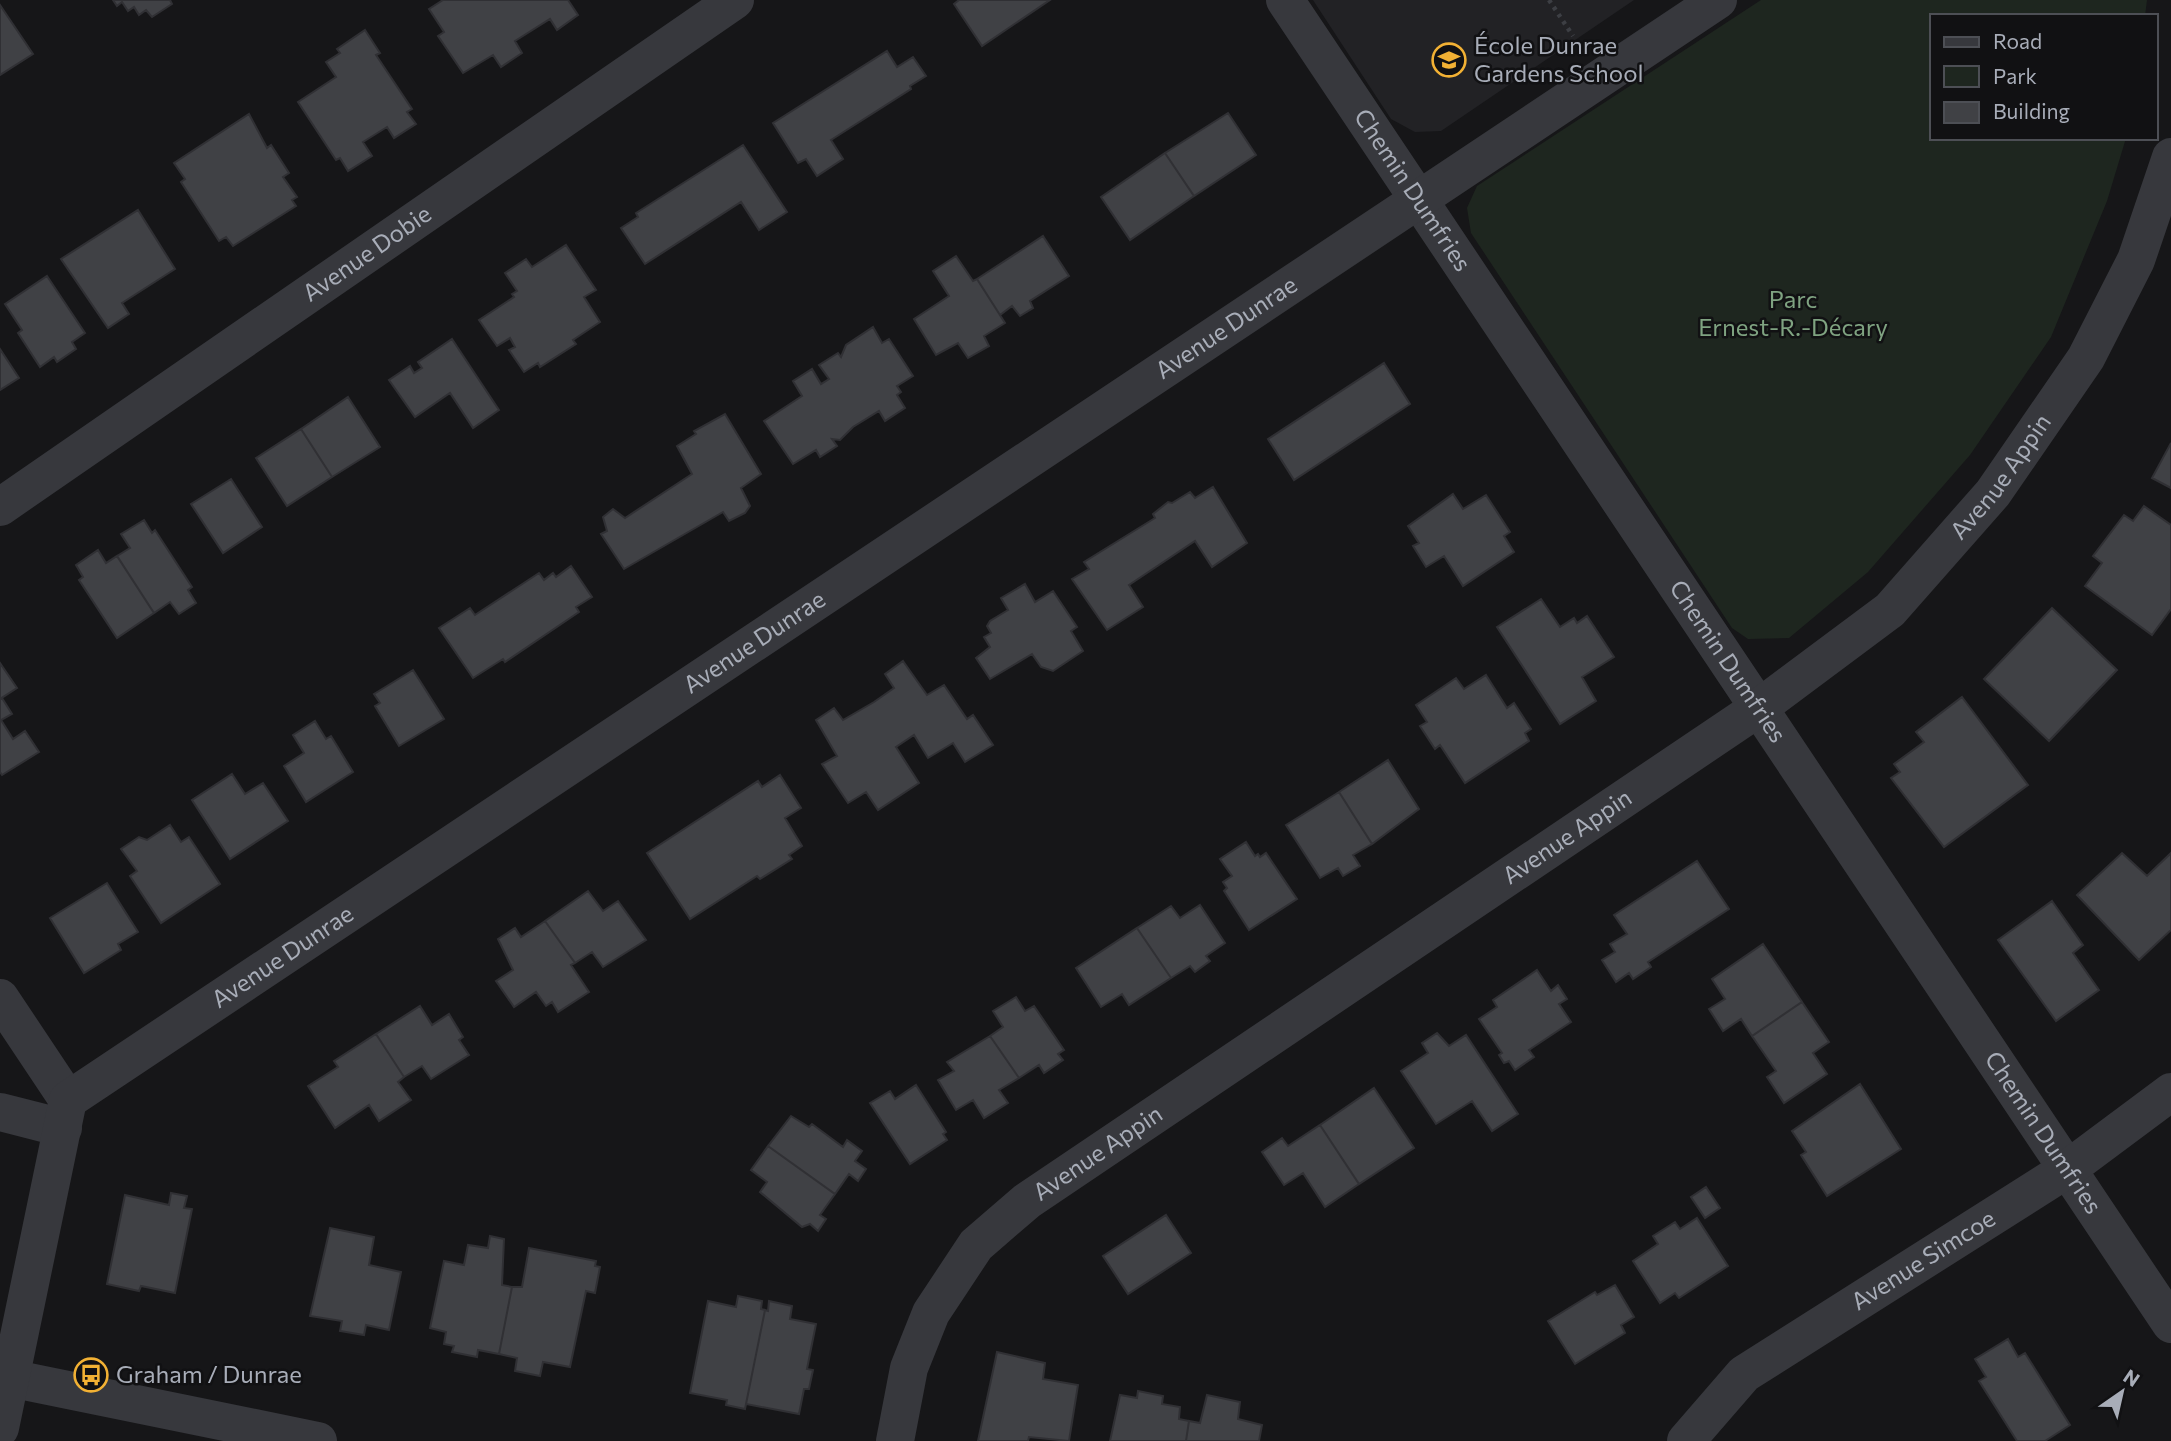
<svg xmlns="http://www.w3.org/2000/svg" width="2171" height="1441" font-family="Commissioner,sans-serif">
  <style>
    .built { fill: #222225 }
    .green { fill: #1e261f }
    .building { fill: #404145; stroke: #303034; stroke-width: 2 }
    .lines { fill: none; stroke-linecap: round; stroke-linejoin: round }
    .path { stroke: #3d3f44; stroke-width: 4.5; stroke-dasharray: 3.5 5; stroke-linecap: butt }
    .minor { stroke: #37383d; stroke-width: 38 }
    .labels { text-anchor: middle; stroke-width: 5; stroke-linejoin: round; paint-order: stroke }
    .poi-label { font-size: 24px; fill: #a8adb8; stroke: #111113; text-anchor: start }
    .street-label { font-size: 24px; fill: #a8adb8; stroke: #111113 }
    .park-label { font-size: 24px; fill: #7fa381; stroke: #111113 }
  </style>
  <rect width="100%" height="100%" fill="#161618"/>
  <path class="built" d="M1313,0H1634L1441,131L1415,132L1391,119Z"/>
  <path class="green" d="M1761,0H2147L2145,16H1931V138H2126L2107,201L2051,337L1970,455L1868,572L1789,638L1748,639L1732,628L1471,233L1467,208L1477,186Z"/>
  <path class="building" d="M113,0H170L172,4L152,17L146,10L139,15L134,7L128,11L122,2L117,6Z
    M443,0H568L578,15L557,30L550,19L515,41L522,53L501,67L493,55L463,73L438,36L444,32L429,9Z
    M959,0H1050L982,46L954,4Z
    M0,5L33,54L0,75Z
    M365,30L380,53L376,55L412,109L407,112L416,124L394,138L387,127L363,142L372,156L348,171L340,158L336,160L298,102L336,77L326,62L340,53L337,49Z
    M887,51L897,67L913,57L926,76L910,86L911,89L831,140L843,159L817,176L806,159L798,163L773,123Z
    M1228,113L1256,155L1194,196L1165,153Z
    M249,114L267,148L271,145L289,173L283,177L297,197L292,200L296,206L233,246L226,237L219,241L181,182L185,179L174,163Z
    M743,145L787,212L759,230L741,202L645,264L621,228L638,217L636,213Z
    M1165,153L1194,196L1130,240L1101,197Z
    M138,210L175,269L122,303L129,314L108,328L61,259Z
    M1043,236L1069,276L1030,301L1033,308L1020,316L1012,306L1000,315L977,279Z
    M566,245L596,290L584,297L600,322L573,340L576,344L540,367L538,363L524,372L509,350L515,347L510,338L497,346L479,320L514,297L512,294L517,291L505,273L526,259L532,267Z
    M956,256L973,281L977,279L1005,323L984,336L989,346L968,358L958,343L936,355L914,319L949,296L933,271Z
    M47,276L85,333L72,342L76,349L57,362L54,357L40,367L18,333L22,330L5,304Z
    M873,327L882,343L889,339L913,376L897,386L901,392L897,395L905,408L885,421L879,411L853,427L840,440L832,439L837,446L820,457L816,450L793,464L764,421L802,396L793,381L812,369L821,384L829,379L819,365L838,353L841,357L846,345Z
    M452,339L499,410L473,428L450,393L415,417L389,380L410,366L414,373L422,368L418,362Z
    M0,349L19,378L0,390Z
    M1384,363L1410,404L1294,480L1268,439Z
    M348,397L380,447L332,477L301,429Z
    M725,414L761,474L741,488L750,506L745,513L729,521L723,512L624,569L601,534L607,531L603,517L613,509L625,518L692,474L677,446L696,434L694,431Z
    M301,429L332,477L287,506L256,458Z
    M2171,443V488L2152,478Z
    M231,479L262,527L223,553L191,504Z
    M1213,487L1247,543L1212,567L1195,541L1129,585L1143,607L1107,630L1072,579L1089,569L1084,562L1155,518L1153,514L1168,502L1172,503L1190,492L1195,498Z
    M1453,494L1463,509L1486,495L1510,532L1504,536L1514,552L1463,586L1444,556L1426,567L1413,546L1419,543L1408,526Z
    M2144,506L2171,525V609L2152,635L2085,586L2102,563L2093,556L2124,515L2133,521Z
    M144,520L152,533L155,530L192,587L188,590L196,603L179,614L170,602L154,613L117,556L130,548L121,534Z
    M98,550L106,563L117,556L154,613L117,638L79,580L83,577L76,565Z
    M571,566L592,597L576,607L579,612L505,662L503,659L473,678L439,628L470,608L475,615L539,573L544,580L553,573L556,577Z
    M1025,584L1035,602L1053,591L1077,627L1071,631L1083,651L1053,671L1041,667L1032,654L990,679L976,658L990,647L984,637L991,633L987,626L990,621L1008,610L1001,598Z
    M1541,599L1560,627L1574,618L1577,623L1587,616L1614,657L1582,677L1596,701L1560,724L1497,627Z
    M2052,608L2117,670L2049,741L1984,679Z
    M903,661L927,695L944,685L967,719L973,715L993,745L965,762L953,743L928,758L914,735L896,747L919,783L878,810L866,792L848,803L822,764L837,756L816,720L834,708L843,720L874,702L894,688L885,674Z
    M0,663L17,688L0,699Z
    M413,670L444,719L399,746L375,706L380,703L374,694Z
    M1486,675L1507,708L1514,703L1531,729L1525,733L1529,741L1465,783L1440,745L1435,749L1420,726L1427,722L1416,705L1456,678L1464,689Z
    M1962,697L2028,785L1944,847L1891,778L1900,772L1894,764L1924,742L1916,732Z
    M2,698L12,714L1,720L13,739L25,731L39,752L2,775L0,772V699Z
    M315,721L326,739L331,736L353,772L306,802L284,766L304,753L293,735Z
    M1388,760L1419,809L1372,844L1339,792Z
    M232,774L245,794L263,783L288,821L230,859L192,800Z
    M780,775L801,808L785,818L802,846L789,855L792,859L760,879L757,876L690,919L647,853L758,781L762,787Z
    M1339,792L1372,844L1353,855L1360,866L1343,876L1338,868L1320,878L1286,825Z
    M170,825L181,842L189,837L220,884L161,923L130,876L137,871L121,849L139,837L147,840Z
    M1246,842L1255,856L1258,854L1260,857L1266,853L1297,899L1249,930L1224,891L1227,888L1223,882L1232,876L1220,859Z
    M2122,853L2147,876L2171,853V930L2139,960L2077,895Z
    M1697,861L1729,909L1648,962L1651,967L1633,979L1629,973L1616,982L1602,960L1615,952L1610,944L1627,934L1614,915Z
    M107,883L138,932L118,944L121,950L84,973L50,918Z
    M588,891L603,911L618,901L646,940L603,967L592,952L575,963L545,921Z
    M2052,901L2083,945L2073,953L2099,990L2056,1021L1998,940Z
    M1200,905L1225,943L1206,956L1210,961L1195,972L1190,966L1171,978L1137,928L1171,906L1180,918Z
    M545,921L575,963L571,965L589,992L558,1012L552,1002L546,1006L536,992L514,1007L496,981L513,970L498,939L515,928L521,937Z
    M1137,928L1171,978L1129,1005L1122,994L1101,1007L1076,968Z
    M1763,944L1802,1002L1752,1036L1741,1019L1723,1031L1709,1009L1725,999L1712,979Z
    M1537,970L1551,991L1558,985L1567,999L1559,1004L1571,1022L1529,1050L1534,1057L1515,1070L1509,1061L1504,1063L1499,1055L1502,1053L1479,1019L1497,1007L1493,1000Z
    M1016,997L1025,1011L1034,1006L1064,1050L1058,1054L1063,1060L1044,1073L1039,1065L1019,1078L990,1036L1003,1027L993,1011Z
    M1802,1002L1829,1042L1813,1053L1827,1074L1784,1103L1767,1077L1776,1071L1752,1036Z
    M420,1006L432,1025L449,1014L463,1037L459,1040L469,1055L431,1079L422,1066L404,1077L376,1034Z
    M1437,1033L1449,1046L1466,1035L1518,1114L1492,1131L1472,1101L1436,1124L1401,1071L1428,1053L1422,1043Z
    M376,1034L404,1077L398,1082L411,1100L379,1121L369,1105L335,1128L308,1086L338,1067L334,1061Z
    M990,1036L1019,1078L999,1090L1008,1103L984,1118L973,1100L956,1110L938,1080L954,1071L947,1062Z
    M1860,1084L1901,1149L1827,1196L1801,1155L1806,1152L1792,1131Z
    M916,1085L946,1132L943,1134L947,1140L910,1164L870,1103L890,1091L895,1099Z
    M1374,1088L1414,1148L1359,1184L1320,1125Z
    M791,1116L809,1127L812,1124L843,1147L847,1140L862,1151L855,1161L866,1169L858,1181L849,1174L835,1194L768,1146Z
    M1320,1125L1359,1184L1325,1207L1303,1173L1284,1185L1262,1152L1282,1138L1288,1146Z
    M768,1146L835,1194L820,1215L826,1219L818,1231L810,1224L802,1227L760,1192L767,1182L751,1170Z
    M1706,1187L1720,1208L1705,1218L1691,1197Z
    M171,1193L187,1196L184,1208L192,1209L175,1293L141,1286L139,1291L107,1284L125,1195L169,1205Z
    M1166,1215L1191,1253L1128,1294L1103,1256Z
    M1697,1218L1728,1266L1679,1298L1675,1293L1660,1303L1633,1261L1658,1244L1653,1236L1675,1222L1680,1229Z
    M330,1228L374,1237L369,1265L401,1272L389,1330L366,1325L364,1335L340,1331L342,1321L310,1316Z
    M490,1236L504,1239L502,1285L512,1287L499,1354L478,1350L477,1357L452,1352L454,1346L444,1344L446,1332L430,1328L444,1261L464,1265L468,1245L488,1248Z
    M529,1248L596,1261L595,1266L600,1267L595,1293L586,1291L570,1367L543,1362L540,1376L515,1371L517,1358L499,1354L512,1287H522Z
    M1615,1285L1634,1317L1621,1325L1625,1333L1575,1364L1548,1321L1595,1292L1597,1295Z
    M738,1296L762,1301L761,1309L765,1310L745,1409L726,1405L727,1400L690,1393L708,1301L736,1307Z
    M769,1301L792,1306L790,1319L816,1324L807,1369L813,1370L809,1389H804L799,1414L746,1404L765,1310L768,1311Z
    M2008,1339L2018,1357L2025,1353L2070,1425L2045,1441H2017L1979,1381L1986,1377L1975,1359Z
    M997,1352L1045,1363L1043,1379L1078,1385L1069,1441L1029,1437L1028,1441H978Z
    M1138,1391L1163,1396L1162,1404L1180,1407L1179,1419L1189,1421L1186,1441H1110L1120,1395L1137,1398Z
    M1207,1395L1240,1402L1238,1419L1262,1425L1259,1441H1186L1189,1421L1200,1423Z"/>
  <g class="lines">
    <path class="path" d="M1549,0L1573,36"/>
    <g class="minor">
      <path id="s1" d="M1285,0L2171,1324"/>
      <path id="s2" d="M0,507L735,0"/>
      <path d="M0,998L68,1100"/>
      <path d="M0,1112L63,1128"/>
      <path d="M0,1376L318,1441"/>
      <path id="s3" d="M0,1428L68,1100L1718,0"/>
      <path id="s4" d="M895,1441L909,1368L931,1313L976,1245L1027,1201L1760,707L1890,610L1993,493L2086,358L2136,260L2171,157"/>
      <path id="s5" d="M1686,1441L1744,1374L2069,1168L2171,1092"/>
    </g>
  </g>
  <defs>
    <symbol id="school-ring" viewBox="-11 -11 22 22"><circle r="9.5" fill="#111113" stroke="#f2b134" stroke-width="1.5"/><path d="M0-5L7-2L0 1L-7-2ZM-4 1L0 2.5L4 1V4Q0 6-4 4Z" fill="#f2b134"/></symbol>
    <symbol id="bus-ring" viewBox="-11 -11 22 22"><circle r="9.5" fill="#111113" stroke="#f2b134" stroke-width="1.5"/><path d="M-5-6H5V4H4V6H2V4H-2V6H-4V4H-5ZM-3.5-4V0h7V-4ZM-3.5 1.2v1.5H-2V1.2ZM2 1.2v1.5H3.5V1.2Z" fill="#f2b134"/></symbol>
  </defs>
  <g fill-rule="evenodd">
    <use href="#school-ring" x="1430" y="41" width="38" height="38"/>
    <use href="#bus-ring" x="72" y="1356" width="38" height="38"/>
  </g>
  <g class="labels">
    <g class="poi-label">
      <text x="1474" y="54">École Dunrae<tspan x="1474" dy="28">Gardens School</tspan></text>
      <text x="116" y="1383">Graham / Dunrae</text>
    </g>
    <g class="street-label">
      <text dy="8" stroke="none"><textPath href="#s1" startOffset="229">Chemin Dumfries</textPath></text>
      <text dy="8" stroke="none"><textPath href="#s2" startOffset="446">Avenue Dobie</textPath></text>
      <text dy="8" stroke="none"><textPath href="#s3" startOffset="1727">Avenue Dunrae</textPath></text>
      <text dy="8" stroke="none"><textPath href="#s4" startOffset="1502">Avenue Appin</textPath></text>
      <text dy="8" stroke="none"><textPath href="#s3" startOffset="1160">Avenue Dunrae</textPath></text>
      <text dy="8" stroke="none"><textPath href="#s1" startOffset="796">Chemin Dumfries</textPath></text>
      <text dy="8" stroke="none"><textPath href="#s4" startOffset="934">Avenue Appin</textPath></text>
      <text dy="8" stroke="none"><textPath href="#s3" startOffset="593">Avenue Dunrae</textPath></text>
      <text dy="8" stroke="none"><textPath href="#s1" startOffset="1363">Chemin Dumfries</textPath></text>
      <text dy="8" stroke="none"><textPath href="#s4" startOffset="368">Avenue Appin</textPath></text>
      <text dy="8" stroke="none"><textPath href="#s5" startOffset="301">Avenue Simcoe</textPath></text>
    </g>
    <g class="park-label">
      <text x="1793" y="308">Parc<tspan x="1793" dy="28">Ernest-R.-Décary</tspan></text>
    </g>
  </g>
  <rect x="1930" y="14" width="228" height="126" fill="#111113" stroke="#4d4f55" stroke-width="2"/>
  <rect x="1944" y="37" width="35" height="10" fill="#37383d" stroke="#4d4f55" stroke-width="2"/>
  <text x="1993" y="49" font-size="21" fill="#a8adb8">Road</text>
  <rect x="1944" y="66" width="35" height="21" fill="#1e261f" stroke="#4d4f55" stroke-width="2"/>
  <text x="1993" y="84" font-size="21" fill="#a8adb8">Park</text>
  <rect x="1944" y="102" width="35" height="21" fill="#404145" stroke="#4d4f55" stroke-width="2"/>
  <text x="1993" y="119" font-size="21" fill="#a8adb8">Building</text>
  <g transform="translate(2122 1392) rotate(34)" stroke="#111113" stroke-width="5" paint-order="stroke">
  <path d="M0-5L12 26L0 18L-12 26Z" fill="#a8adb8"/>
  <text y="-10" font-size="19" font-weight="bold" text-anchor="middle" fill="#a8adb8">N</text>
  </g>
</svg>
